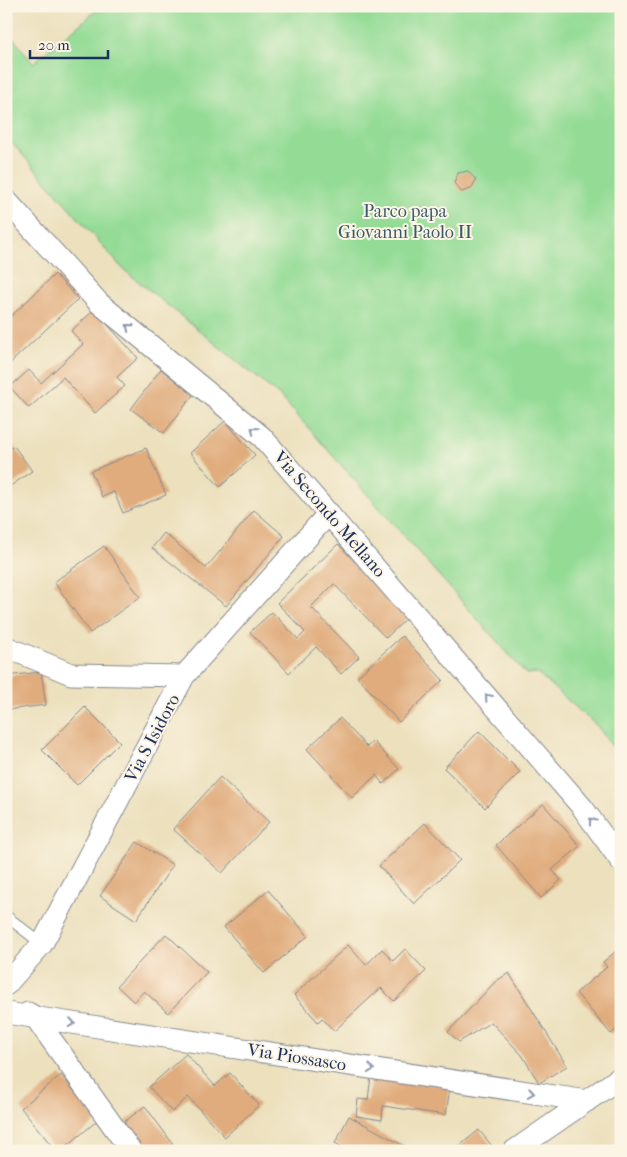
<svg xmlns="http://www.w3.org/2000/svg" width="627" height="1157" font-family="'IM FELL French Canon',serif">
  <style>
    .green { fill: #94dc96; stroke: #58867a }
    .building { fill: #e0ac7d }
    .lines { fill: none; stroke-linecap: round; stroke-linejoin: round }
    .service-casing { stroke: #84888e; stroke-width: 12 }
    .minor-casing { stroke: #84888e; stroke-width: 23 }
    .service { stroke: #fff; stroke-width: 10 }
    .minor { stroke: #fff; stroke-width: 21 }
    .oneway { stroke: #8d97ae }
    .labels { text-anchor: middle; stroke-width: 4; stroke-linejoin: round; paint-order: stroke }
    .park-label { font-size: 18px; fill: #395a6c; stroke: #fcf5e5 }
    .street-label { font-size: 18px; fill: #1b2f5e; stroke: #fcf5e5 }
  </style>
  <rect width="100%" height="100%" fill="#fcf5e5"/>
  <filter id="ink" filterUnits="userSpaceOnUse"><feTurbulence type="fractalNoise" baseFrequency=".02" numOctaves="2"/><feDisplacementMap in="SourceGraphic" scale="10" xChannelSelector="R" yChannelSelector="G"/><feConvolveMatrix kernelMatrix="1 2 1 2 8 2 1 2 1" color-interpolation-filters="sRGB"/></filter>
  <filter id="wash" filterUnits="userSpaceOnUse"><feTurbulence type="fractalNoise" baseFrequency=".0096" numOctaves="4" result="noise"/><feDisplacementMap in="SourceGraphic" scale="20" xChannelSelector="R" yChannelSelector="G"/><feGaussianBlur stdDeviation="1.12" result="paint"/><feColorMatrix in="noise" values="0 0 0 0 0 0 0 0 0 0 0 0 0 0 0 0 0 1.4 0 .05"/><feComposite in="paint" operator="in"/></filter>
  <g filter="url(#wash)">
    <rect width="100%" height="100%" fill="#ece0bd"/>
    <path class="green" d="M102,6H621V758L597,726L537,673L526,674L281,397L123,269L6,136V29L33,63Z"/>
    <g id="blocks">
      <path class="building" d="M468,171L476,180L471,189L461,192L454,183L458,173Z
        M55,274L78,299L6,367V321Z
        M94,310L138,358L117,377L125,386L95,413L63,377L29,408L10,387L29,370L41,383L83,344L71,331Z
        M161,369L193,395L164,433L131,409Z
        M225,421L255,455L220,487L190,453Z
        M14,446L32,471L6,489V452Z
        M146,448L166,495L123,513L114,492L102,497L91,471Z
        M254,510L284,536L226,606L152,548L164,533L206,568Z
        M338,544L408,617L386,638L334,584L311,607L359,657L341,674L316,647L289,673L250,632L272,612L298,639L305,632L277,603Z
        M104,546L140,597L90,633L54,582Z
        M402,636L443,680L399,722L357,677Z
        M41,672L46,705L6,710V676Z
        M85,707L120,742L77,785L42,750Z
        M340,718L367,747L373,741L399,769L383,784L376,775L352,798L307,749Z
        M479,731L520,772L485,808L444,768Z
        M220,777L269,822L222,873L173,829Z
        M543,804L580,846L552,870L561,880L541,898L496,845Z
        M425,823L460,860L414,904L379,866Z
        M137,842L173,865L136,920L100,896Z
        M268,890L308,936L264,973L224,927Z
        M166,934L207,972L168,1013L144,991L134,1002L117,986Z
        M348,945L366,965L382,949L393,961L405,949L426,971L394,1001L381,988L334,1031L322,1018L318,1022L294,995Z
        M621,947V1026L611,1034L576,993L607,967L603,962Z
        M509,973L567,1066L539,1083L522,1055L491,1022L459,1042L448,1032L496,981Z
        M186,1054L215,1086L230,1073L259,1105L225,1137L188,1097L172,1112L149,1087Z
        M61,1075L98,1120L61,1151H56L21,1108Z
        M371,1076L450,1087L446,1115L383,1106L382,1120L356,1116L358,1099L368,1100Z
        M145,1106L173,1144L164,1151H143L123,1123Z
        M349,1116L410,1149L412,1151H349L335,1143Z
        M479,1130L496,1151H453Z"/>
    </g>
  </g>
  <g filter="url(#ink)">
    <use href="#blocks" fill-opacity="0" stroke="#84888e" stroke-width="1"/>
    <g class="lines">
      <defs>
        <path id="service" d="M6,916L42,944"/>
        <path id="minor" d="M6,200L99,303L262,437L582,807L621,861
          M6,647L71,674L184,676
          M6,985L42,944L184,676L329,513
          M6,1013L587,1101
          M28,1013L35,1017L131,1151
          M514,1151L621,1077"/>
      </defs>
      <use href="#service" class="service-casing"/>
      <use href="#minor" class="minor-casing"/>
      <use href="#service" class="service"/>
      <use href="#minor" class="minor"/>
    </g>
    <defs><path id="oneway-chevron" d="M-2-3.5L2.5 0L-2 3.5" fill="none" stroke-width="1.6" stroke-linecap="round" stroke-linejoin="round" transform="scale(1.25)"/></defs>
    <g class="oneway">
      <use href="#oneway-chevron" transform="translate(129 327) rotate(-141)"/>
      <use href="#oneway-chevron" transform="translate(254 430) rotate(-141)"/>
      <use href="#oneway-chevron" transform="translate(488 697) rotate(-131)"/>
      <use href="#oneway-chevron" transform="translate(592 821) rotate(-126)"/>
      <use href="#oneway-chevron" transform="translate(72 1023) rotate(9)"/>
      <use href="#oneway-chevron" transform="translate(371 1069) rotate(9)"/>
      <use href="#oneway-chevron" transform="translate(531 1093) rotate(9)"/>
    </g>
  </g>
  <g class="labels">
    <g class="park-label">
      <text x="405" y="217">Parco papa<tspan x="405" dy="21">Giovanni Paolo II</tspan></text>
    </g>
    <g class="street-label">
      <text transform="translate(330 514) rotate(49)" y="6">Via Secondo Mellano</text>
      <text transform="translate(152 738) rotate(-62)" y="6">Via S Isidoro</text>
      <text transform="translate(297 1057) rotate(9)" y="6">Via Piossasco</text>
    </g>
  </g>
  <rect width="627" height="1157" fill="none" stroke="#fcf5e5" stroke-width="25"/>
  <path d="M30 50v8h78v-8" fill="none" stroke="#1b2f5e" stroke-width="2.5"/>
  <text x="38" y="50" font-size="15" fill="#1b2f5e" stroke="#fcf5e5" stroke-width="4" paint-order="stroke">20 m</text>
</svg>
